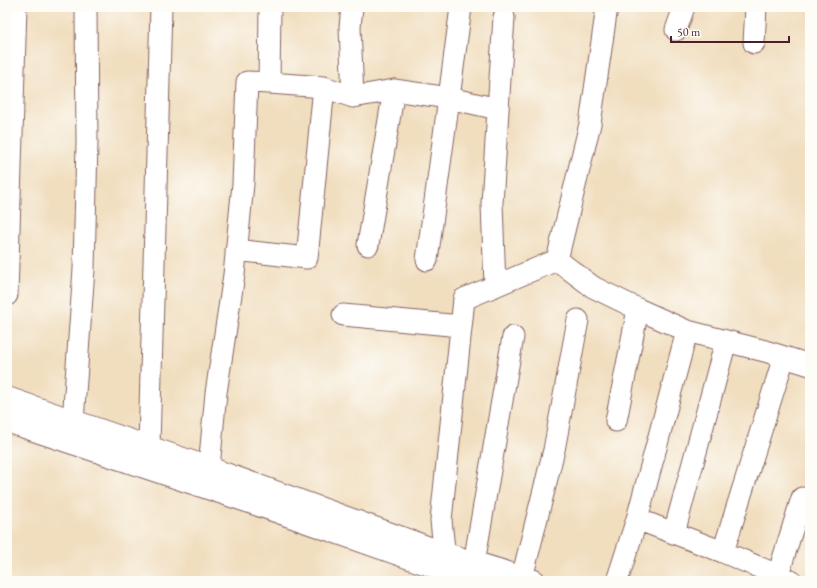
<svg xmlns="http://www.w3.org/2000/svg" width="817" height="588" font-family="'EB Garamond',serif">
  <style>
    .lines { fill: none; stroke-linecap: round; stroke-linejoin: round }
    .minor-casing { stroke: #84625f; stroke-width: 23 }
    .major-casing { stroke: #84625f; stroke-width: 24 }
    .minor { stroke: #fff; stroke-width: 21 }
    .major { stroke: #fff; stroke-width: 22 }
  </style>
  <rect width="100%" height="100%" fill="#fdfcf7"/>
  <filter id="ink" filterUnits="userSpaceOnUse"><feTurbulence type="fractalNoise" baseFrequency=".025" numOctaves="2"/><feDisplacementMap in="SourceGraphic" scale="8" xChannelSelector="R" yChannelSelector="G"/><feConvolveMatrix kernelMatrix="1 2 1 2 8 2 1 2 1" color-interpolation-filters="sRGB"/></filter>
  <filter id="wash" filterUnits="userSpaceOnUse"><feTurbulence type="fractalNoise" baseFrequency=".012" numOctaves="4" result="noise"/><feDisplacementMap in="SourceGraphic" scale="16" xChannelSelector="R" yChannelSelector="G"/><feGaussianBlur stdDeviation="0.9" result="paint"/><feColorMatrix in="noise" values="0 0 0 0 0 0 0 0 0 0 0 0 0 0 0 0 0 1.4 0 .05"/><feComposite in="paint" operator="in"/></filter>
  <g filter="url(#wash)">
    <rect width="100%" height="100%" fill="#f1debf"/>
  </g>
  <g filter="url(#ink)">
    <g class="lines">
      <defs>
        <path id="minor" d="M352,7L350,27L353,97
          M607,7L590,124L557,260L593,287L638,309L687,331L765,351L810,365
          M676,30L684,7
          M754,43L756,7
          M324,87L353,97L394,90L449,98L461,7
          M368,245L394,90
          M236,250L307,258L324,87L269,83
          M427,260L449,98L498,109
          M495,286L492,203L504,17
          M7,295L16,7
          M343,315L461,326
          M73,421L84,269L87,143L86,7
          M616,421L638,309
          M149,447L161,7
          M209,468L216,393L234,275L243,184L247,82L269,83L270,7
          M637,519L687,331
          M674,533L726,341
          M723,552L784,357
          M474,563L513,337
          M446,569L441,520L464,299L557,260
          M778,575L802,498
          M522,578L554,450L578,320
          M617,581L637,519L723,552L791,581"/>
        <path id="major" d="M7,398L209,468L446,554L534,581
          M7,421L247,501L447,571L483,581"/>
      </defs>
      <use href="#minor" class="minor-casing"/>
      <use href="#major" class="major-casing"/>
      <use href="#minor" class="minor"/>
      <use href="#major" class="major"/>
    </g>
  </g>
  <rect width="817" height="588" fill="none" stroke="#fdfcf7" stroke-width="24"/>
  <path d="M671 36v6h118v-6" fill="none" stroke="#4a1f2b" stroke-width="2"/>
  <text x="677" y="36" font-size="12" fill="#4a1f2b" stroke="#fdfcf7" stroke-width="3" paint-order="stroke">50 m</text>
</svg>
